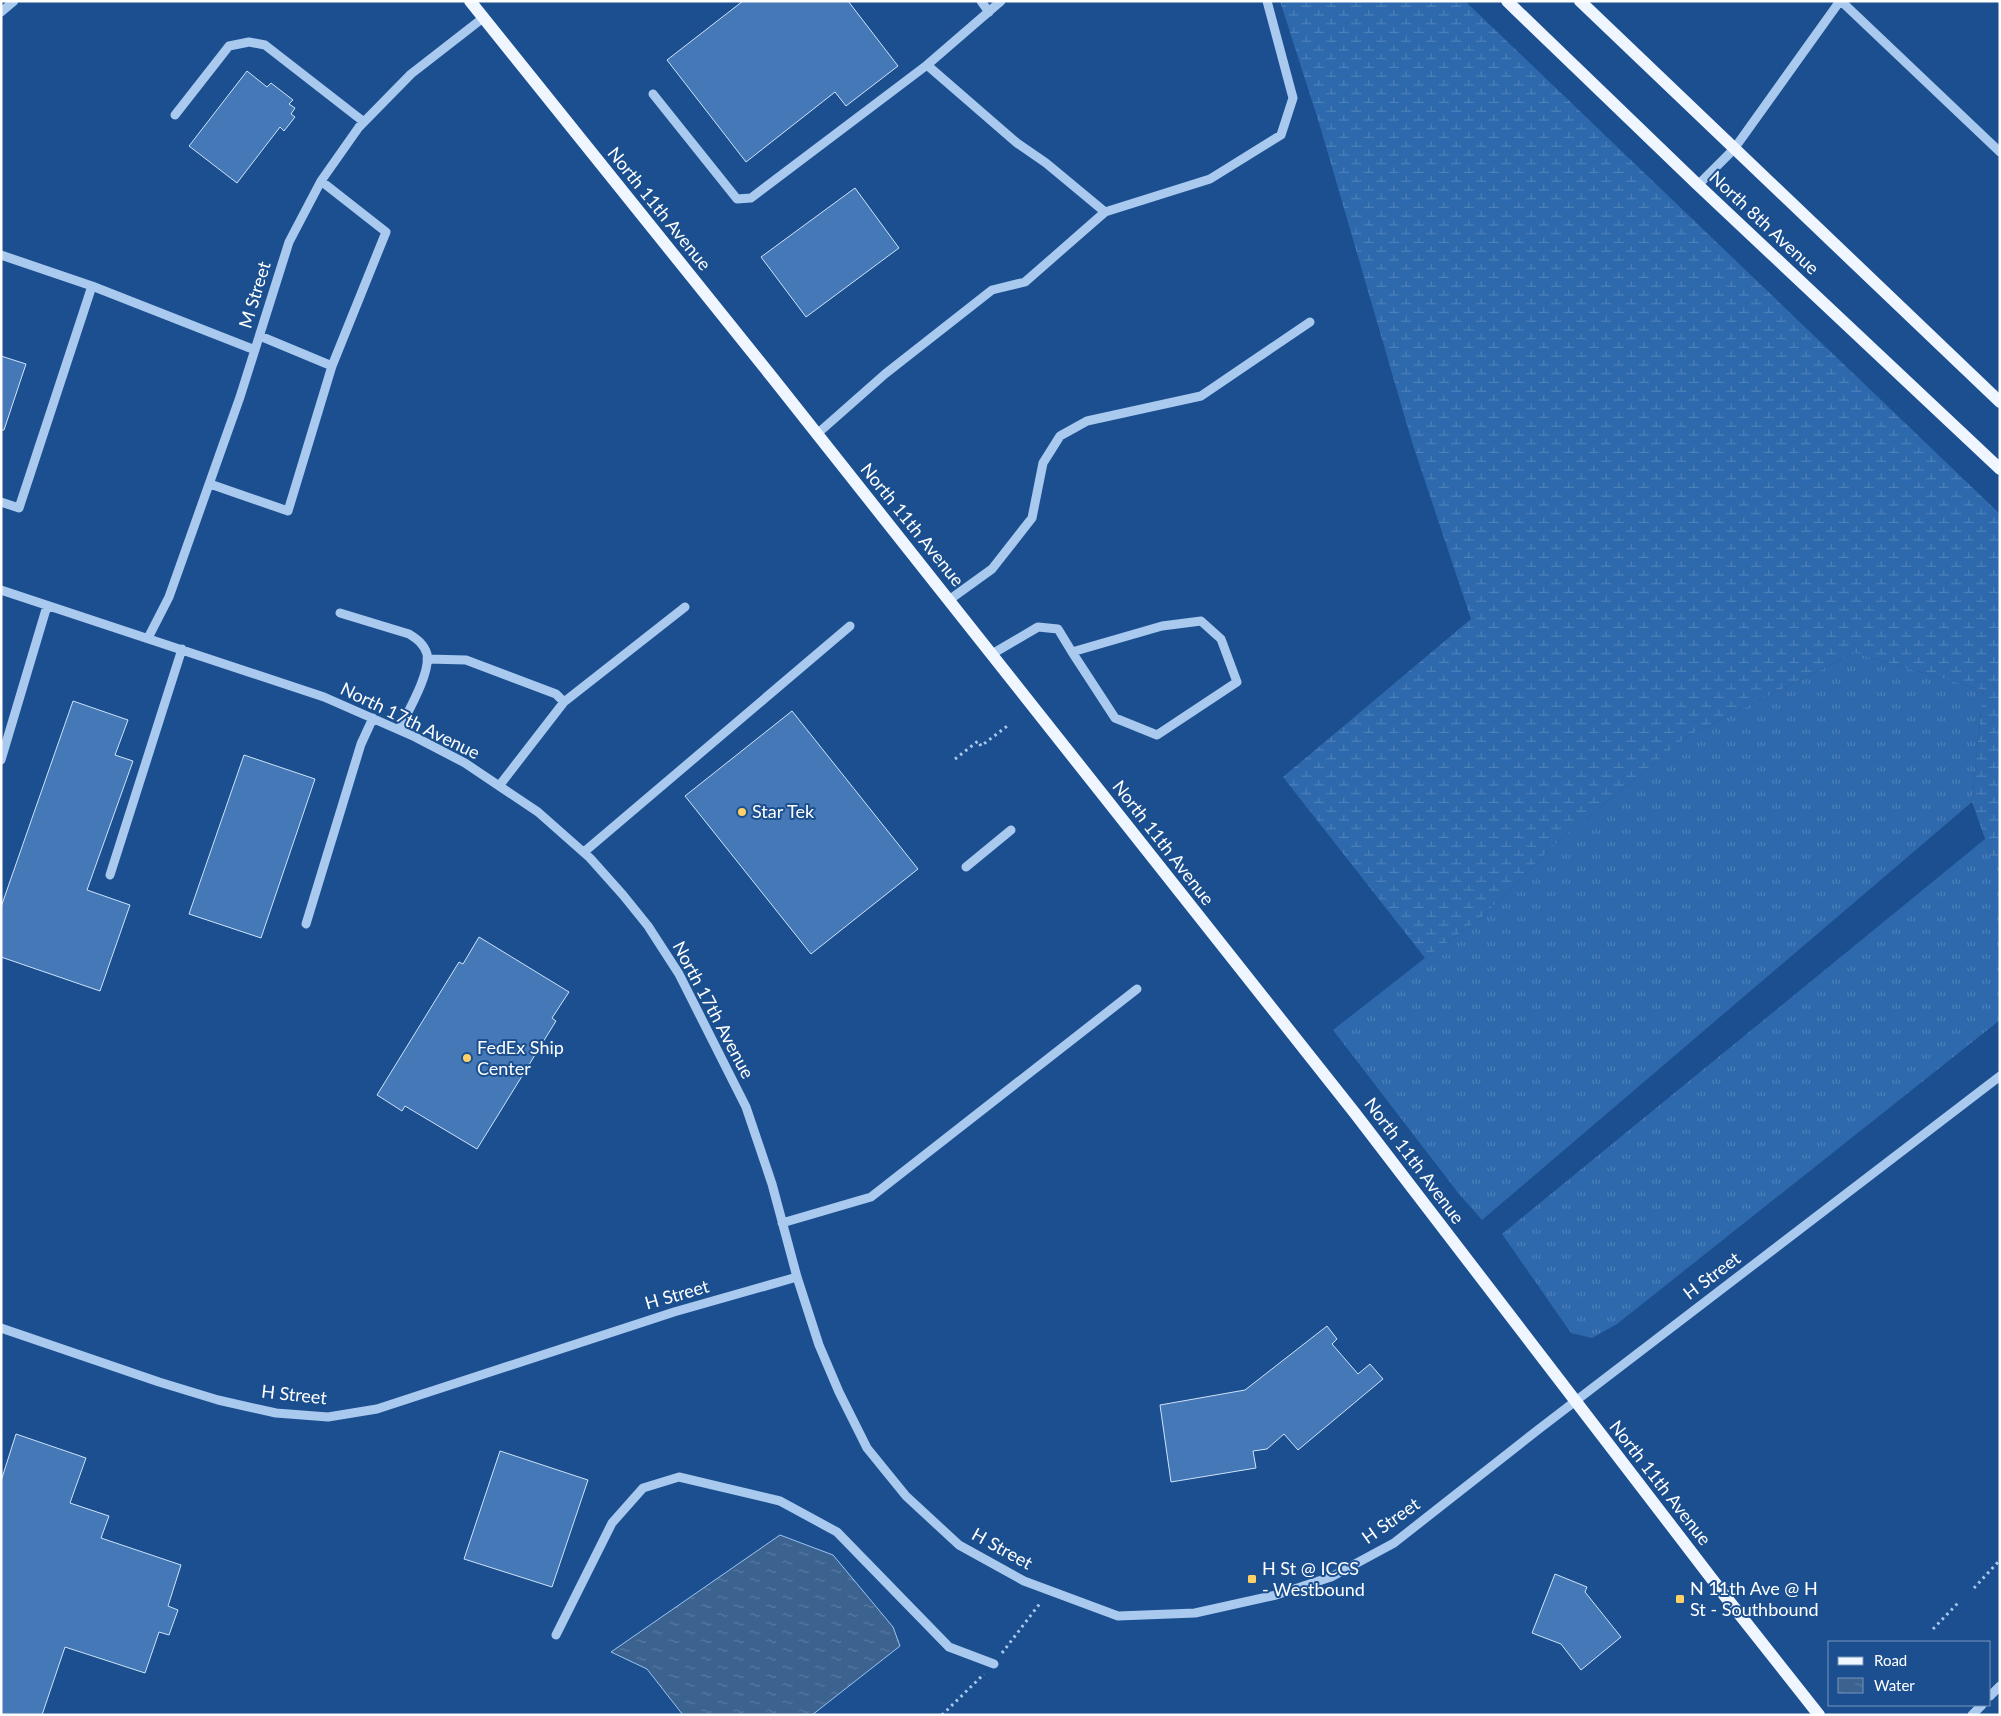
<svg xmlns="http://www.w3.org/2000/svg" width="2001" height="1716" font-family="Lato,sans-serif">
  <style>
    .grass { fill: url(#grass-tufts) }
    .wetland { fill: url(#wetland-marsh) }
    .water { fill: url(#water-ripples); stroke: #9cc4f0 }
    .building { fill: #4478b7; stroke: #cfe3fa }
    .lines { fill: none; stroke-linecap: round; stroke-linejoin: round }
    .path { stroke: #a9c9ee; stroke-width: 3; stroke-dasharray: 2.5 4; stroke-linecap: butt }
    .minor { stroke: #a9c9ee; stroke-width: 9 }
    .major { stroke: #f0f6ff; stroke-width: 12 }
    .poi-dot { fill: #ffd166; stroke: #1b4f8f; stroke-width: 2 }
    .labels { text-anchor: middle; stroke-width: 4; stroke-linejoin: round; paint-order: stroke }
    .street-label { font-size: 18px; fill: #fff; stroke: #1b4f8f }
    .poi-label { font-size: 18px; fill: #fff; stroke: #1b4f8f; text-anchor: start }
  </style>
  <defs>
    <pattern id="grass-tufts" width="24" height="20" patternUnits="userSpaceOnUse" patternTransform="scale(1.25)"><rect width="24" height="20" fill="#2e69ad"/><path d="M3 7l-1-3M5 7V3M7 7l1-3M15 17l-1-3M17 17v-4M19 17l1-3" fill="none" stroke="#4d80b9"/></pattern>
    <pattern id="wetland-marsh" width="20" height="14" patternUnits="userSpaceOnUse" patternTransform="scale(1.25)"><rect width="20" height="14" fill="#2e69ad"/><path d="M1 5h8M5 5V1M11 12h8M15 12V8" fill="none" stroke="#4d80b9"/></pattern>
    <pattern id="water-ripples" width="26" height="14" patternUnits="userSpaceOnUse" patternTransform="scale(1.25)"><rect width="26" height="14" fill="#3c6290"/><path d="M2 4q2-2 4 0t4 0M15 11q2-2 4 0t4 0" fill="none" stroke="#597aa1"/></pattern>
  </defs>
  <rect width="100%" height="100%" fill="#1b4f8f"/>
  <path class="grass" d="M1855,653L1983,690L1972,802L1482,1220L1459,1194L1333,1030L1425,958L1481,918L1553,846L1689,735Z
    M1985,839L1995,866L2000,863V1020L1617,1324L1592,1338L1571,1333L1502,1234Z"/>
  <path class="wetland" d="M1280,1H1465L2000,514V863L1995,867L1972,802L1983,690L1855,653L1689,735L1553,846L1481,918L1425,958L1283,777L1471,619L1412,442L1320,126Z"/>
  <path class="water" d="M780,1535L833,1555L893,1627L900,1646L812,1715H683L647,1669L611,1652Z"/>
  <path class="building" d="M743,1H848L898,66L846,106L835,92L746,162L667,60Z
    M247,71L267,87L271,83L293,100L289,104L295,108L291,114L295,117L284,131L280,127L237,183L189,146Z
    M855,188L899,248L806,317L761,257Z
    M1,356L26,364L4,430H1Z
    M73,701L128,720L115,755L133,761L87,890L130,905L100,991L1,957V907Z
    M792,711L918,869L811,954L685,796Z
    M244,755L315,779L261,938L189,914Z
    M479,937L569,992L552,1018L556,1021L477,1149L405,1106L402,1111L377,1095L459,962L463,964Z
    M1327,1326L1337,1339L1332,1344L1358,1374L1370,1364L1383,1379L1298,1450L1284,1434L1267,1449L1253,1451L1256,1468L1171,1482L1160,1405L1245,1390Z
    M16,1434L86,1458L70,1503L109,1516L101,1538L181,1565L168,1606L178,1610L169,1635L159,1632L145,1673L65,1647L42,1715H1V1481Z
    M500,1451L588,1480L552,1587L464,1559Z
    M1555,1574L1587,1587L1585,1592L1621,1637L1581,1670L1561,1644L1532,1633Z"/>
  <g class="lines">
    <path class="path" d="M955,759L978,741L981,746L1010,724
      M1974,1588L1999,1561
      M1933,1629L1958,1603
      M1002,1653L1041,1602
      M942,1715L984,1674"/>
    <path class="minor" d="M981,1L989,12
      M1841,1L2000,152
      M1,12L14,1
      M653,94L737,199L751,198L927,65
      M175,115L229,46L249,42L265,45L364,122
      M1698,185L1734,149L1840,1
      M1105,212L1210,179L1281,135L1293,98L1267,1
      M1,255L92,286L255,350
      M260,336L332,366
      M817,434L885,374L992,290L1025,282L1105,212L1046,163L1017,143L927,65L1001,1
      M210,484L288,511L332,366L386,232L321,181
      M1,502L19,508L92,286
      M1,590L324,697L415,737L465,763L538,812L590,858L623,895L648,926L679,974L746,1107L772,1184L797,1277L819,1345L839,1392L867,1448L906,1496L959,1545L1024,1581L1118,1616L1195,1613L1276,1595L1331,1577L1394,1543L1539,1429L2000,1076
      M949,600L992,569L1032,518L1043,463L1060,436L1087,421L1201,396L1310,322
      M340,613L409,634C417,639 424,644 427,654C431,673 407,713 399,730
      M148,638L169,597L240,397L289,242L321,181L359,127L411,74L483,18
      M992,654L1038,627L1058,629L1072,652L1162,626L1201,621L1221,639L1237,682L1157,735L1115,718L1072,652
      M427,659L466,660L556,694L564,702
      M1,760L47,606
      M499,786L564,702L685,607
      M584,852L850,626
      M966,867L1011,830
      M110,875L182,649
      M306,924L361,744L373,718
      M782,1223L871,1197L1137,989
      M1,1328L159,1382L218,1400L276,1413L328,1417L377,1409L674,1312L797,1277
      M556,1635L612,1523L643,1488L679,1477L780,1501L837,1532L949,1647L994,1664
      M1990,1696L2000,1686
      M1972,1715L1982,1705"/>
    <path class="major" d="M470,1L772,377L1354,1112L1725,1596L1819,1715
      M1507,1L1698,185L2000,469
      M1580,1L2000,402"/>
  </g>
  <g class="poi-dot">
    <circle cx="742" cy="812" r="5"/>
    <circle cx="467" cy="1058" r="5"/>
    <rect x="1247" y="1574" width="10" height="10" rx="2.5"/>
    <rect x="1675" y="1594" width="10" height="10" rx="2.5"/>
  </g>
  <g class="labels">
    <g class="street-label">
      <text transform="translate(659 209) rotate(51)" y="6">North 11th Avenue</text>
      <text transform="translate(1764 223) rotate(43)" y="6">North 8th Avenue</text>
      <text transform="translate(255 295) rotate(-73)" y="6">M Street</text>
      <text transform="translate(912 525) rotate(51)" y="6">North 11th Avenue</text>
      <text transform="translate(410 721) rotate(26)" y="6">North 17th Avenue</text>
      <text transform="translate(1163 843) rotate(52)" y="6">North 11th Avenue</text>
      <text transform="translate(713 1010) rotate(62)" y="6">North 17th Avenue</text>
      <text transform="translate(1414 1161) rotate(53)" y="6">North 11th Avenue</text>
      <text transform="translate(1712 1276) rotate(-37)" y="6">H Street</text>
      <text transform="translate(677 1295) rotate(-16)" y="6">H Street</text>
      <text transform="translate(294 1395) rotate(6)" y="6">H Street</text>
      <text transform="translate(1660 1483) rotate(52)" y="6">North 11th Avenue</text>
      <text transform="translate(1391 1521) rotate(-35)" y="6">H Street</text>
      <text transform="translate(1002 1549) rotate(29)" y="6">H Street</text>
    </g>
    <g class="poi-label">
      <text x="752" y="818">Star Tek</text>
      <text x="477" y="1054">FedEx Ship<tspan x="477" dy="21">Center</tspan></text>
      <text x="1262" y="1575">H St @ ICCS<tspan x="1262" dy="21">- Westbound</tspan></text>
      <text x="1690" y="1595">N 11th Ave @ H<tspan x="1690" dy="21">St - Southbound</tspan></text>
    </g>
  </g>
  <rect width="2001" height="1716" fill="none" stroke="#ffffff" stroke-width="5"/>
  <rect x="1828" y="1641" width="162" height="65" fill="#1b4f8f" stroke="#7695bc"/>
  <rect x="1838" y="1657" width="25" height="8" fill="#f0f6ff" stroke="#7695bc"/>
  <text x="1874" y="1666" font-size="15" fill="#ffffff">Road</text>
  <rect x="1838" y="1678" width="25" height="15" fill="url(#water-ripples)" stroke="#7695bc"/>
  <text x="1874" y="1691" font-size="15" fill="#ffffff">Water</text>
</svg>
